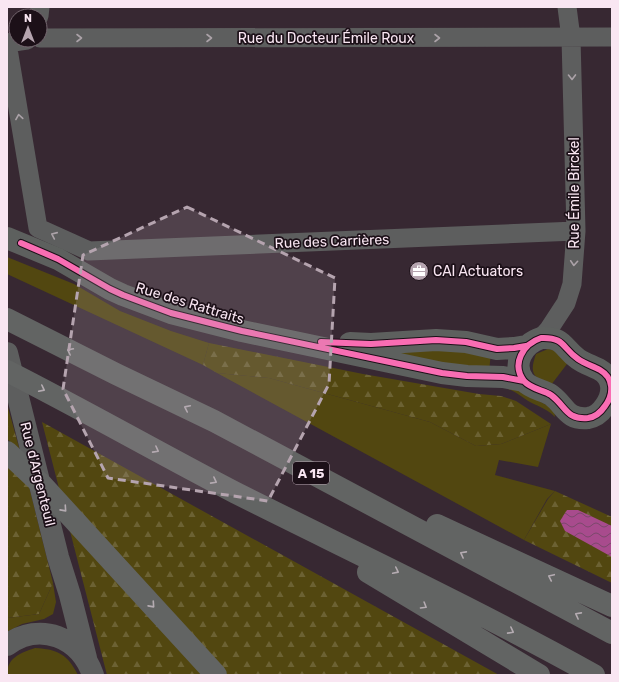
<svg xmlns="http://www.w3.org/2000/svg" width="619" height="682" font-family="Rubik,sans-serif">
  <style>
    .green { fill: #524710 }
    .forest { fill: url(#forest-firs) }
    .water { fill: url(#water-waves) }
    .lines { fill: none; stroke-linecap: round; stroke-linejoin: round }
    .minor { stroke: #5d5e5e; stroke-width: 19 }
    .tertiary { stroke: #5d5e5e; stroke-width: 22 }
    .secondary { stroke: #5d605e; stroke-width: 22 }
    .motorway { stroke: #626463; stroke-width: 22 }
    .cycleway-casing { stroke: #1c1018; stroke-width: 8 }
    .cycleway { stroke: #f96db3; stroke-width: 6 }
    .oneway { stroke: #aba2a8 }
    .oneway2 { stroke: #b5acb2 }
    .marked { fill: #b5a4af; fill-opacity: 0.2; stroke: #b5a4af; stroke-width: 3; stroke-dasharray: 8 5; stroke-linejoin: round }
    .labels { text-anchor: middle; stroke-width: 3.5; stroke-linejoin: round; paint-order: stroke }
    .shield { fill: #1c1018; stroke: #b7a6b1; stroke-width: 1 }
    .shield-label { font-size: 13px; font-weight: bold; fill: #f9e6f2 }
    .street-label { font-size: 14px; fill: #f9e6f2; stroke: #1c1018 }
    .poi-label { font-size: 14px; fill: #f9e6f2; stroke: #1c1018; text-anchor: start }
  </style>
  <defs>
    <pattern id="forest-firs" width="22" height="20" patternUnits="userSpaceOnUse"><rect width="22" height="20" fill="#524710"/><path d="M5 1l3.5 6h-7zM16 11l3.5 6h-7z" fill="#6c6233"/></pattern>
    <pattern id="water-waves" width="16" height="10" patternUnits="userSpaceOnUse"><rect width="16" height="10" fill="#a84b8d"/><path d="M0 5q4-4 8 0t8 0" fill="none" stroke="#7a486b"/></pattern>
  </defs>
  <rect width="100%" height="100%" fill="#372832"/>
  <path class="green" d="M7,257L74,284L120,311L171,331L209,343L203,365L7,274Z
    M359,348L491,352L489,372Z
    M548,349L558,351L567,364L551,385C533,377 529,374 536,354Z
    M217,373L269,378L430,422L476,446L501,444L551,424L538,467L499,460L495,475L555,491L547,499L524,540Z
    M509,385L554,409L555,417C546,408 541,408 530,402C523,398 517,392 508,389Z
    M53,583L56,602L53,614L44,619L22,624L7,632V618L39,614Z
    M35,648C58,649 68,655 78,675H7C7,657 21,653 35,648Z"/>
  <path class="forest" d="M209,343L363,374L479,394L501,396L516,401L551,424L501,444L476,446L430,422L269,378L217,373L203,365Z
    M7,403V404L20,451L7,439Z
    M42,422L499,675H107Z
    M7,464L28,482L53,583L39,614L7,618Z
    M555,491L612,517V583L524,540L548,499Z"/>
  <path class="water" d="M567,510H578L612,526V557L565,531L560,521Z"/>
  <g class="lines">
    <path class="minor" d="M39,16L40,7
      M40,38L612,37
      M7,43L38,228L89,251L576,231
      M7,43L27,40
      M541,338L549,329L566,303L572,284L576,231L571,38L567,7"/>
    <path class="tertiary" d="M7,353L58,557L70,595L86,658
      M7,645C40,621 80,637 93,675"/>
    <path class="secondary" d="M7,238L58,259L110,289L123,295L171,313L242,331L442,373L467,376L503,377L524,381
      M541,338C565,337 562,348 578,359C585,364 593,366 600,370C614,378 614,394 605,406C601,412 595,417 588,418C566,420 566,406 551,395C543,390 531,389 524,381C511,364 523,344 541,338Z
      M350,343L371,344L436,340L466,342L497,349L514,348L526,346"/>
    <path class="motorway" d="M7,319L116,374L214,421L612,633
      M7,371C84,410 159,453 236,493C356,553 477,610 594,675
      M7,452L42,485L216,675
      M437,525L612,606
      M368,572L539,675"/>
    <defs>
      <path id="cycleway" d="M21,243L58,259L110,289L123,295L171,313L242,331L442,373L467,376L503,377L524,381
        M541,338C565,337 562,348 578,359C585,364 593,366 600,370C614,378 614,394 605,406C601,412 595,417 588,418C566,420 566,406 551,395C543,390 531,389 524,381C511,364 523,344 541,338Z
        M321,342L371,344L436,340L466,342L497,349L514,348L526,346"/>
    </defs>
    <use href="#cycleway" class="cycleway-casing"/>
    <use href="#cycleway" class="cycleway"/>
  </g>
  <defs><path id="oneway-chevron" d="M-2-3.5L2.5 0L-2 3.5" fill="none" stroke-width="1.6" stroke-linecap="round" stroke-linejoin="round"/></defs>
  <g class="oneway">
    <use href="#oneway-chevron" transform="translate(79 38)"/>
    <use href="#oneway-chevron" transform="translate(209 38)"/>
    <use href="#oneway-chevron" transform="translate(437 38)"/>
    <use href="#oneway-chevron" transform="translate(572 77) rotate(89)"/>
    <use href="#oneway-chevron" transform="translate(19 117) rotate(-99)"/>
    <use href="#oneway-chevron" transform="translate(54 235) rotate(-156)"/>
    <use href="#oneway-chevron" transform="translate(574 263) rotate(94)"/>
  </g>
  <g class="oneway2">
    <use href="#oneway-chevron" transform="translate(70 351) rotate(-153)"/>
    <use href="#oneway-chevron" transform="translate(42 389) rotate(27)"/>
    <use href="#oneway-chevron" transform="translate(187 408) rotate(-154)"/>
    <use href="#oneway-chevron" transform="translate(156 450) rotate(28)"/>
    <use href="#oneway-chevron" transform="translate(214 481) rotate(28)"/>
    <use href="#oneway-chevron" transform="translate(64 509) rotate(48)"/>
    <use href="#oneway-chevron" transform="translate(463 554) rotate(-152)"/>
    <use href="#oneway-chevron" transform="translate(396 571) rotate(26)"/>
    <use href="#oneway-chevron" transform="translate(551 577) rotate(-155)"/>
    <use href="#oneway-chevron" transform="translate(152 605) rotate(48)"/>
    <use href="#oneway-chevron" transform="translate(424 606) rotate(31)"/>
    <use href="#oneway-chevron" transform="translate(578 615) rotate(-152)"/>
    <use href="#oneway-chevron" transform="translate(511 631) rotate(28)"/>
  </g>
  <path class="marked" d="M187,207L335,278L329,384L268,501L108,478L63,389L83,255Z"/>
  <defs>
    <symbol id="office-disc" viewBox="-11 -11 22 22"><circle r="9.5" fill="#b5a4af" stroke="#1c1018"/><path d="M-6-3h4V-5.5h4V-3h4V5H-6ZM-1-4.5V-3h2v-1.5ZM-6 0V1H6V0Z" fill="#fff"/></symbol>
  </defs>
  <g fill-rule="evenodd">
    <use href="#office-disc" x="408" y="260" width="22" height="22"/>
  </g>
  <g class="labels">
    <rect class="shield" x="293" y="462" width="36" height="22" rx="3"/>
    <g class="shield-label">
      <text x="311" y="478">A 15</text>
    </g>
    <g class="street-label">
      <text x="326" y="43">Rue du Docteur Émile Roux</text>
      <text transform="translate(574 193) rotate(-90)" y="5">Rue Émile Birckel</text>
      <text transform="translate(332 241) rotate(-2)" y="5">Rue des Carrières</text>
      <text transform="translate(190 303) rotate(17)" y="5">Rue des Rattraits</text>
      <text transform="translate(38 474) rotate(76)" y="5">Rue d'Argenteuil</text>
    </g>
    <g class="poi-label">
      <text x="433" y="276">CAI Actuators</text>
    </g>
  </g>
  <rect width="619" height="682" fill="none" stroke="#f9e6f2" stroke-width="16"/>
  <g transform="translate(28 28)"><circle r="19" fill="#1c1018" stroke="#74666f"/>
  <path d="M0-3L7 15L0 10L-7 15Z" fill="#b5a4af"/>
  <text y="-6" font-size="11" font-weight="bold" text-anchor="middle" fill="#f9e6f2">N</text>
  </g>
</svg>
